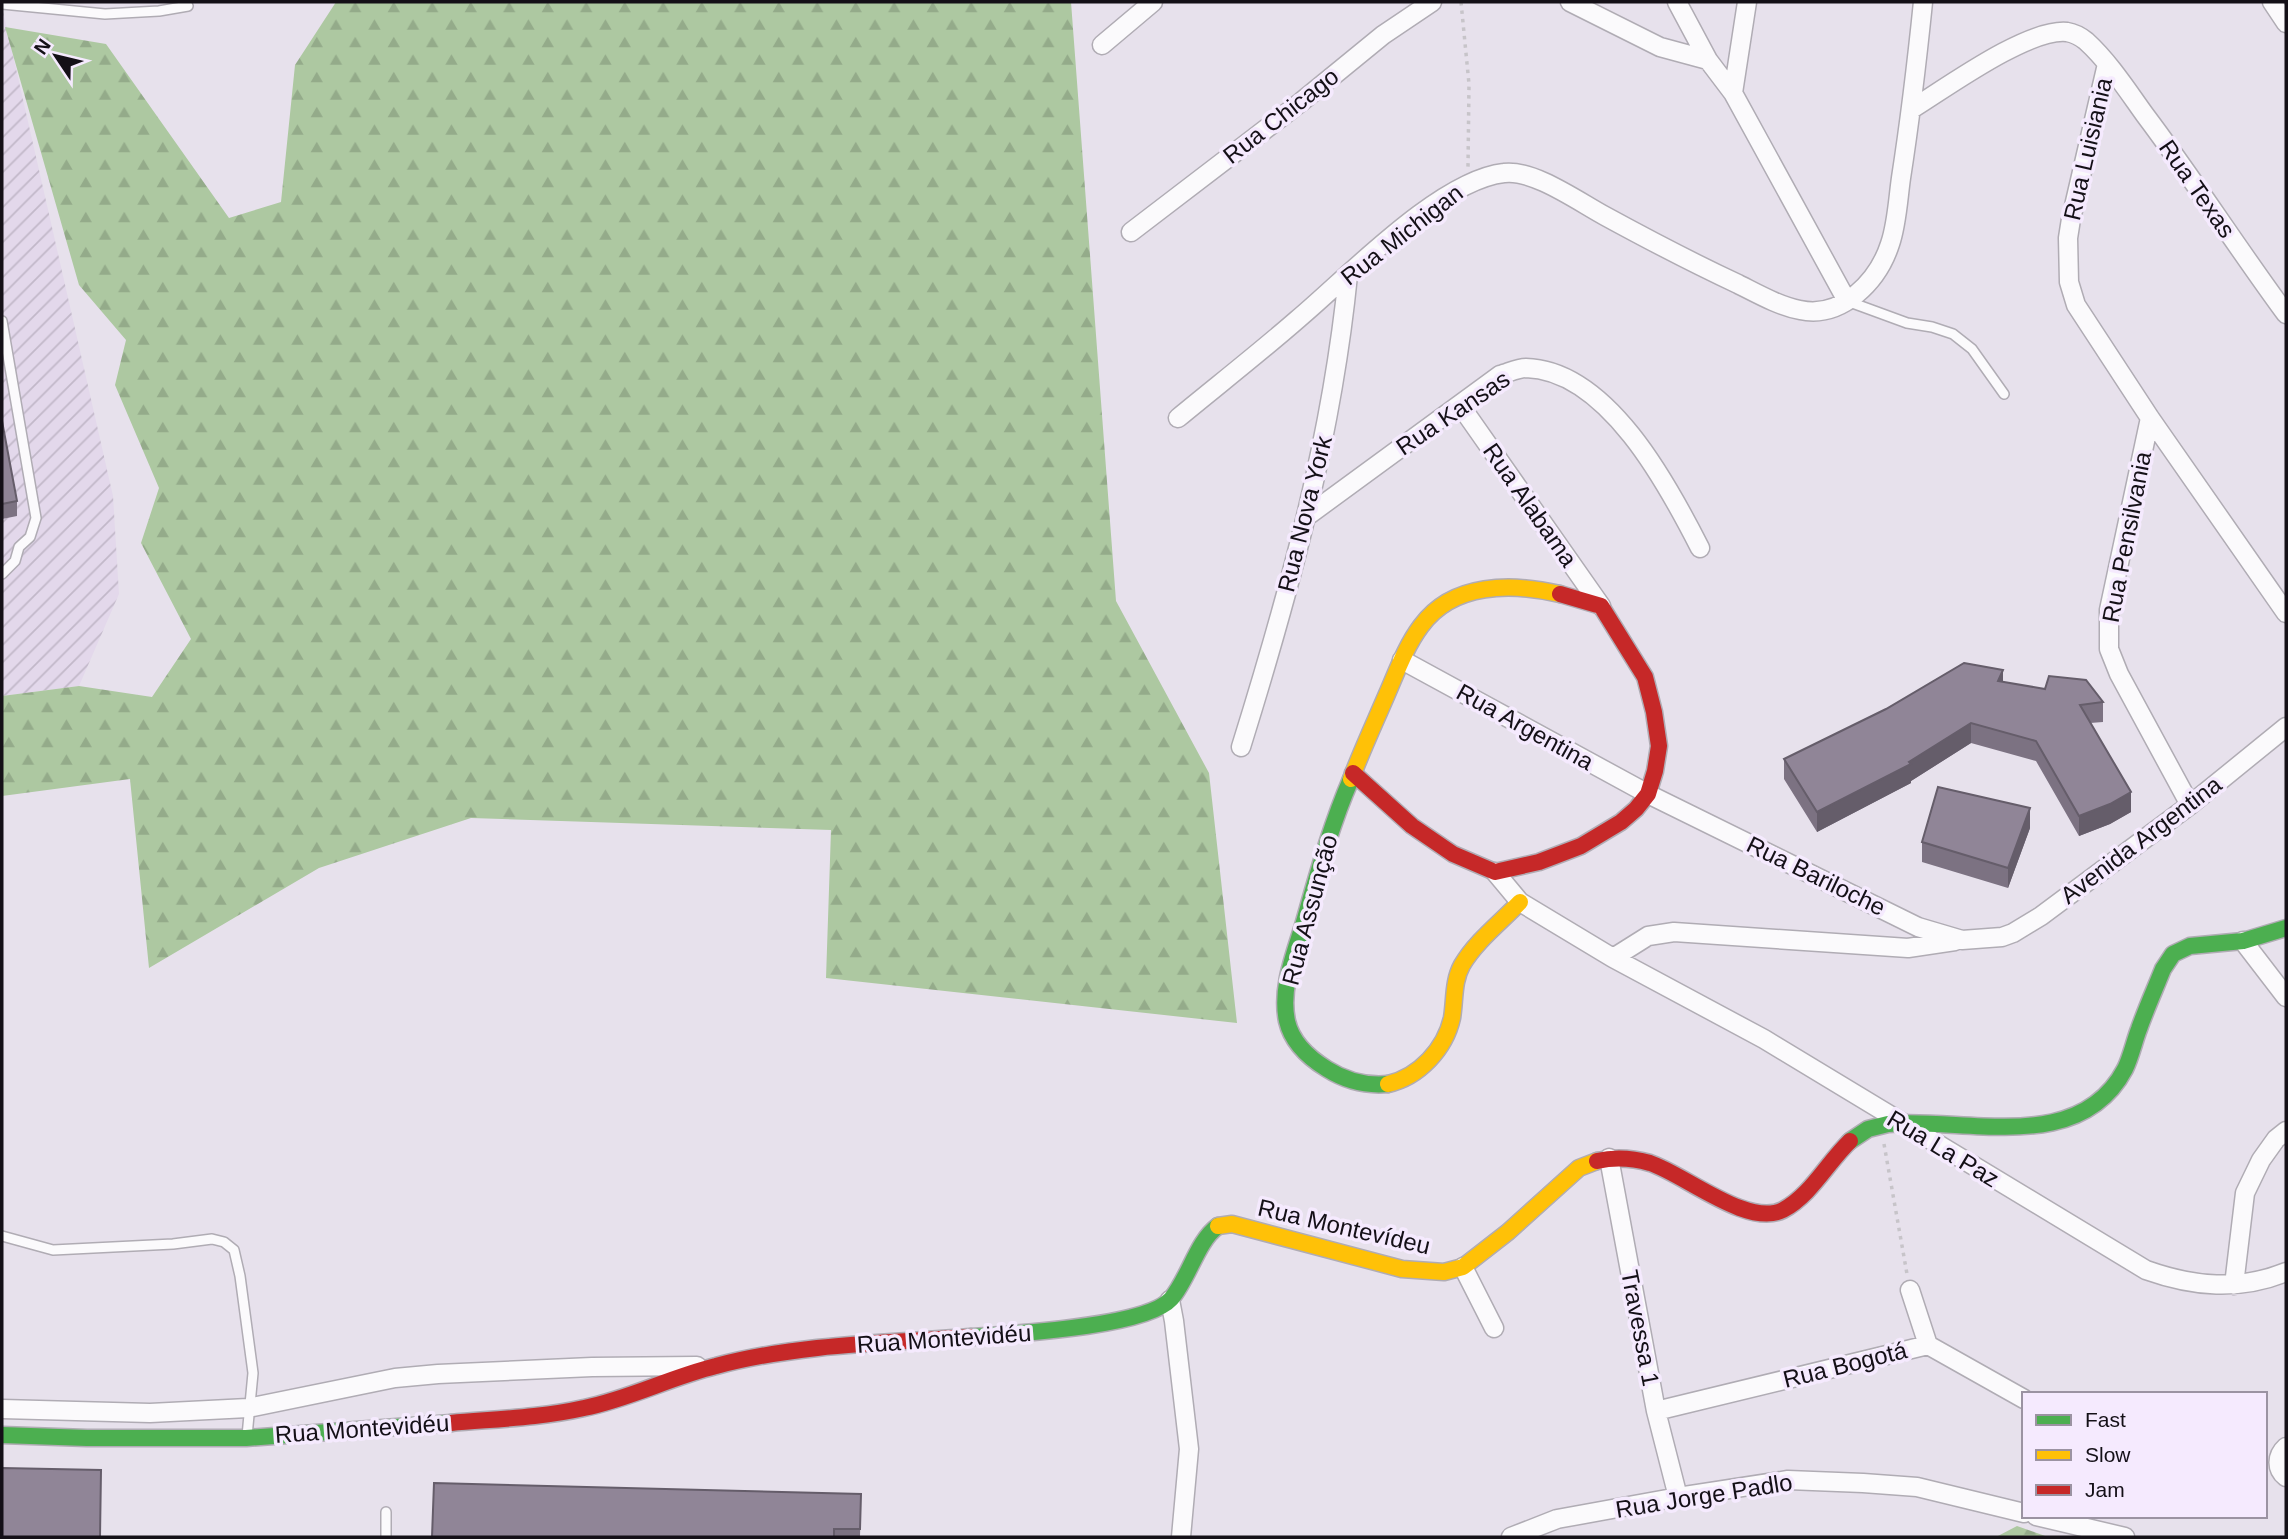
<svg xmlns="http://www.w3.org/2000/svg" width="2288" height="1539" font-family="Helvetica,sans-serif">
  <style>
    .industrial { fill: url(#industrial-furrows) }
    .forest { fill: url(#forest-firs) }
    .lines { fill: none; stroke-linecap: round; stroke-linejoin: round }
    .lane-casing { stroke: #b0acb4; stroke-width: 12 }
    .street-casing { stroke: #b0acb4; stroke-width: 21 }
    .fast-casing { stroke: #b0acb4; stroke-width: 19 }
    .slow-casing { stroke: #b0acb4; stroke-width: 19 }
    .jam-casing { stroke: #b0acb4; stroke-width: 19 }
    .path { stroke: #c7c4c9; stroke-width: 3.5; stroke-dasharray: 3.5 5; stroke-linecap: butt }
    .lane { stroke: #fbfafc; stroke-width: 9 }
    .street { stroke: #fbfafc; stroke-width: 18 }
    .fast { stroke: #4caf50; stroke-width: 16 }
    .slow { stroke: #ffc107; stroke-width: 16 }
    .jam { stroke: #c62828; stroke-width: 16 }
    .wall { fill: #7c7282 }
    .shaded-wall { fill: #655d6a }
    .building { fill: #908597; stroke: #655d6a; stroke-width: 2 }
    .labels { text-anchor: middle; stroke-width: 7; stroke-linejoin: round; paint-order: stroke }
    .street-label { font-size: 24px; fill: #141017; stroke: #f5eafe }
  </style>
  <defs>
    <pattern id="industrial-furrows" width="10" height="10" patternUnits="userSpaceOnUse" patternTransform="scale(1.75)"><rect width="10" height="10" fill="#e3d8eb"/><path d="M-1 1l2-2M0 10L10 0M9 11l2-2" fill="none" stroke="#c2b8c9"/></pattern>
    <pattern id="forest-firs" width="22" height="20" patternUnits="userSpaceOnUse" patternTransform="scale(1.75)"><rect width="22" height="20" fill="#adc8a1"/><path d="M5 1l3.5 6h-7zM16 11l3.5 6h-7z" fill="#94ab8a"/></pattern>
  </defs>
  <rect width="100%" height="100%" fill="#e7e1ec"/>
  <path class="industrial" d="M2,7L113,496L119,594L79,686L2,696Z"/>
  <path class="forest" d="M336,2H1071L1116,601L1209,773L1237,1023L826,978L831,830L471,818L319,868L149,968L130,779L2,796V696L79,686L152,697L191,639L141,543L159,488L115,385L126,340L79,285L5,27L106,44L229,218L281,202L295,65Z
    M2017,1526L2048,1537H1996Z"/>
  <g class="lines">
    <defs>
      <path id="lane" d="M2,4L105,14L159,11L188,6
        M1847,301L1907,323L1932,327L1953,334L1972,349L2004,394
        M2,321L36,518L30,537L19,547L15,561L2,574
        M2,1236L53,1250L173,1244L212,1239L224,1242L234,1250L240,1276L253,1373L247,1436
        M386,1512V1537"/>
      <path id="street" d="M1570,2L1660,47L1708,60
        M1677,2L1708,60L1733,93L1847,301
        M2272,2L2286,23
        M1102,45L1153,2
        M2107,64L2071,219L2068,238L2069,282L2076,305L2150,418L2286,613
        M1733,93L1747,2
        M1912,109C1946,88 2028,28 2067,32C2073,33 2081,37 2086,41C2109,62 2127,90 2145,115C2194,180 2238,249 2286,314
        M1131,232L1301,102L1383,35L1432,2
        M1460,405L1601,606
        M1178,418C1218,385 1259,353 1298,319C1348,277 1440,180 1504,173C1533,169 1579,202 1605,216C1649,240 1693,263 1738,284C1758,294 1779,306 1800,310C1842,319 1878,281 1890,244C1897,224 1898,199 1901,178C1910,120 1917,61 1923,2
        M2150,418L2109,610V649L2119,674L2190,805
        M1306,517L1500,375C1508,373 1517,368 1526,368C1607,370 1668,485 1700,548
        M1402,660L1648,794L1918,927L1962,940L2002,937L2013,933L2041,916L2190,805L2286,727
        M1241,747C1289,593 1332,437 1348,275
        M1495,872L1520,902L1613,958L1648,936L1674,932L1908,948L1955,941
        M2243,941L2286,997
        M1613,958L1764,1039L2146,1270C2194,1287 2239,1291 2286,1272
        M1609,1158L1656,1411L1678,1497
        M1463,1267L1494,1328
        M2234,1285L2245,1193L2261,1160L2276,1139L2286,1131
        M1910,1290L1928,1345
        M1170,1300L1174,1321L1189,1449L1181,1537
        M2,1409L150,1413L248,1408L395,1378L438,1374L592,1367L697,1366
        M1656,1411L1928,1345L2024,1399
        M2286,1447C2276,1456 2276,1469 2286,1477
        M2036,1516L2125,1537
        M1511,1537L1557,1519L1678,1497L1788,1480L1863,1483L1917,1487L2024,1513"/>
      <path id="fast" d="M1351,779C1331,825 1318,873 1304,922C1295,953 1280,987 1287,1021C1292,1043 1309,1058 1327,1069C1346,1081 1366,1086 1388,1084
        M1850,1141L1868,1129L1888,1124C1966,1117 2079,1156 2125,1069C2131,1057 2134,1042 2139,1029C2146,1009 2155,989 2163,969L2173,954L2190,946L2243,941L2286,928
        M971,1337C1011,1334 1146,1327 1171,1299C1189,1278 1197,1241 1218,1226
        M2,1435L87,1438H246L451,1423"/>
      <path id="slow" d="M1351,779C1362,750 1375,722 1387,694C1397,671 1406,646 1421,626C1453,582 1512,583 1560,594
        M1388,1084C1419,1077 1445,1049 1452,1018C1455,1000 1453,981 1462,965C1476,941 1501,922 1520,902
        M1218,1226L1232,1224L1402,1269L1444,1272L1463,1267L1508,1232L1579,1168L1597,1161"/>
      <path id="jam" d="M1353,773L1412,826L1453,854L1495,872L1539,862L1581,846L1621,822L1636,809L1648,794L1655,771L1659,746L1654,712L1645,677L1601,606L1560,594
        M1597,1161C1615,1157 1632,1158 1650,1163C1684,1174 1748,1228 1783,1210C1811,1195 1827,1163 1850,1141
        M451,1423C495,1419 540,1418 584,1408C629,1399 671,1377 716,1366C798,1344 886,1343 971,1337"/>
    </defs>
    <use href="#lane" class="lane-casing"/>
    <use href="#street" class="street-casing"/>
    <use href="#fast" class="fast-casing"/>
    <use href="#slow" class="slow-casing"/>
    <use href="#jam" class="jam-casing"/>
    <path class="path" d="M1461,2L1469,84L1468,167
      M1884,1144L1907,1274"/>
    <use href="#lane" class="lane"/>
    <use href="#street" class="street"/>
    <use href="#fast" class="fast"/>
    <use href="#slow" class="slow"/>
    <use href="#jam" class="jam"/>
  </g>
  <path class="wall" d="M2,421L17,501V516L2,519Z
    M2003,682L2103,702V722L2090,723L2131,812L2110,824L2079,836L2036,761L1971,743L1911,781V783L1817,832L1784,779V759Z
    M2030,828L2008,888L1922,862V842Z
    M861,1494L860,1537H432Z"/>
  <path class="shaded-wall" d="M2003,670V690L1998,681Z
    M1971,723V743L1911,781V783L1817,832V812L1909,762Z
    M2131,792V812L2110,824L2079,836V816Z
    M2030,808V828L2008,888V868Z"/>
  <path class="building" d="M2,421L17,501L2,504Z
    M1964,663L2003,670L1998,681L2045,689L2049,676L2086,680L2103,702L2080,705L2131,792L2110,804L2079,816L2036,741L1971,723L1909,762L1911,764L1817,812L1784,759L1886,709Z
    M1938,787L2030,808L2008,868L1922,842Z
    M2,1468L101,1470L100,1537H2Z
    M434,1483L861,1494L860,1529H834V1537H432Z"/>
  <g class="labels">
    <g class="street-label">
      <text transform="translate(1281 116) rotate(-38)" y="8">Rua Chicago</text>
      <text transform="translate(2088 149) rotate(-77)" y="8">Rua Luisiania</text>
      <text transform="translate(2197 189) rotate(55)" y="8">Rua Texas</text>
      <text transform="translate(1402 235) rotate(-38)" y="8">Rua Michigan</text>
      <text transform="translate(1453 413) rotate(-34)" y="8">Rua Kansas</text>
      <text transform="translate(1530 505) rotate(55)" y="8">Rua Alabama</text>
      <text transform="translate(1305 514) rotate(-76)" y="8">Rua Nova York</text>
      <text transform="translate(2127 537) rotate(-79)" y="8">Rua Pensilvania</text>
      <text transform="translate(1525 727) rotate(29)" y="8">Rua Argentina</text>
      <text transform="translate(2141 840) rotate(-37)" y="8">Avenida Argentina</text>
      <text transform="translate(1816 876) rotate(26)" y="8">Rua Bariloche</text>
      <text transform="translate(1310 910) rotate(-75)" y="8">Rua Assunção</text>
      <text transform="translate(1943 1149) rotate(31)" y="8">Rua La Paz</text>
      <text transform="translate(1344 1227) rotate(13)" y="8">Rua Montevídeu</text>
      <text transform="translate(1640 1328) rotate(79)" y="8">Travessa 1</text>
      <text transform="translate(944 1339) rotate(-4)" y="8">Rua Montevidéu</text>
      <text transform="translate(1845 1365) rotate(-14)" y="8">Rua Bogotá</text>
      <text transform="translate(362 1429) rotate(-4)" y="8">Rua Montevidéu</text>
      <text transform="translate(1704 1496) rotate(-9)" y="8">Rua Jorge Padlo</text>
    </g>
  </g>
  <rect width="2288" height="1539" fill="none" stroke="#141017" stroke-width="7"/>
  <rect x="2022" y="1392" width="245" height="126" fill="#f5eafe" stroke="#9b93a2" stroke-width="2"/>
  <rect x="2036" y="1415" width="35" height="10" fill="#4caf50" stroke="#9b93a2" stroke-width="2"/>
  <text x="2085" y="1427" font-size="21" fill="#141017">Fast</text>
  <rect x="2036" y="1450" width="35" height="10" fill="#ffc107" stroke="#9b93a2" stroke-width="2"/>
  <text x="2085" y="1462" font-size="21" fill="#141017">Slow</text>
  <rect x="2036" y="1485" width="35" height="10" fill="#c62828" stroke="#9b93a2" stroke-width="2"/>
  <text x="2085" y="1497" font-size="21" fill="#141017">Jam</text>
  <g transform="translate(56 56) rotate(305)" stroke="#f5eafe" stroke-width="5" paint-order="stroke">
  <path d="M0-5L12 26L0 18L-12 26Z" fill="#141017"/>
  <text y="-10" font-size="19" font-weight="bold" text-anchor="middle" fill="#141017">N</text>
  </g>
</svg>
